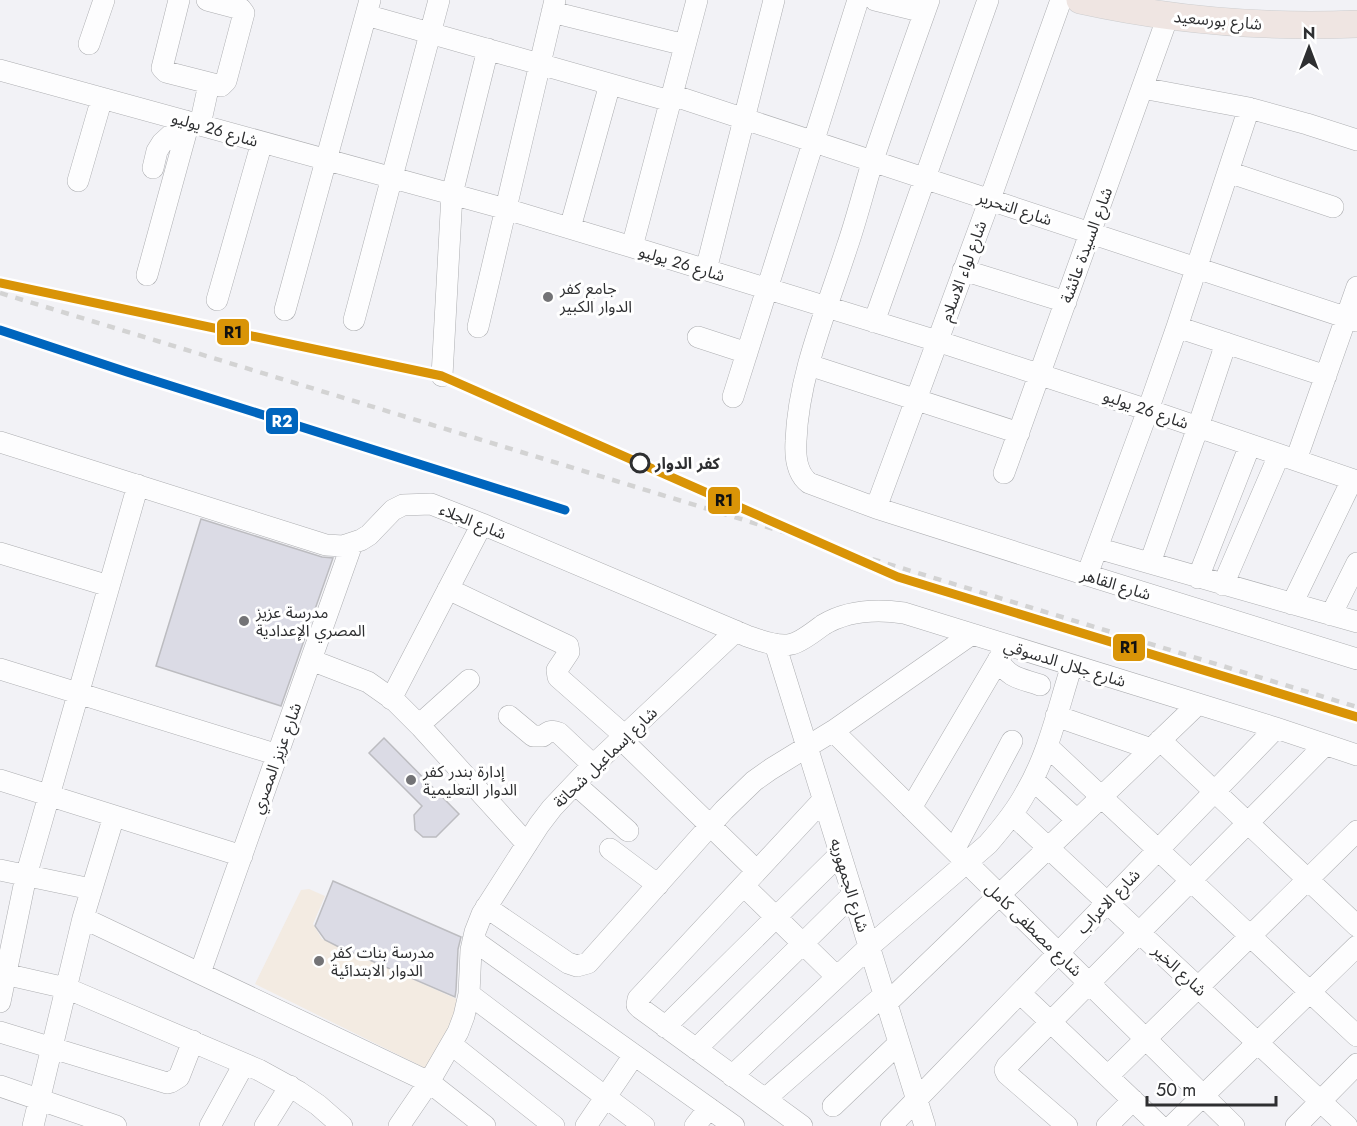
<svg xmlns="http://www.w3.org/2000/svg" width="1357" height="1126" font-family="Jost,'Noto Sans Arabic',sans-serif">
  <style>
    .education { fill: #f3ebe2 }
    .building { fill: #dbdbe5; stroke: #bcbcc0; stroke-width: 1.5 }
    .lines { fill: none; stroke-linecap: round; stroke-linejoin: round }
    .minor-casing { stroke: #adaeb1; stroke-width: 22 }
    .major-casing { stroke: #cccdcf; stroke-width: 28 }
    .minor { stroke: #fdfdfe; stroke-width: 21 }
    .major { stroke: #efe5e2; stroke-width: 27 }
    .rail { stroke: #d3d3d3; stroke-width: 4.5; stroke-dasharray: 8 8; stroke-linecap: butt }
    .rail-1-casing { stroke: #fff; stroke-width: 14 }
    .rail-2-casing { stroke: #fff; stroke-width: 14 }
    .rail-1 { stroke: #d99407; stroke-width: 9 }
    .rail-2 { stroke: #0065bd; stroke-width: 9 }
    .poi-dot { fill: #737376; stroke: #fff; stroke-width: 2 }
    .stop-dot { fill: #fff; stroke: #2e2f31; stroke-width: 3 }
    .labels { text-anchor: middle; stroke-width: 6; stroke-linejoin: round; paint-order: stroke }
    .street-label { font-size: 16px; fill: #2e2f31; stroke: #fff }
    .poi-label { font-size: 16px; fill: #2e2f31; stroke: #fff; text-anchor: start }
    .stop-label { font-size: 16px; font-weight: bold; fill: #2e2f31; stroke: #fff; text-anchor: start }
    .line-badge { stroke: #fff; stroke-width: 2 }
    .badge-label { font-size: 16px; text-anchor: middle; font-weight: bold; fill: #fff }
    .pale-badge-label { font-size: 16px; text-anchor: middle; font-weight: bold; fill: #111 }
  </style>
  <rect width="100%" height="100%" fill="#f2f2f6"/>
  <path class="education" d="M309,889L325,896L313,924L322,939L459,1000L451,1033L427,1069L255,984L301,890Z"/>
  <path class="building" d="M201,519L322,557L333,558L281,706L156,666Z
    M384,738L459,814L436,837H423L415,830L414,815L422,806L369,753Z
    M333,881L461,937L458,949L456,990L455,997L337,946L325,940L315,926Z"/>
  <g class="lines">
    <defs>
      <path id="minor" d="M179,0L162,68L166,72L221,86L226,81L244,13L241,9L207,0
        M875,0L924,12
        M929,0C910,53 891,106 873,160C864,189 857,218 847,247C827,309 798,376 796,441C795,456 796,473 809,483L876,508L1087,575L1357,659
        M552,12L685,45
        M366,15L670,101
        M89,44L104,0
        M0,70L506,209L632,247L937,341L1148,410L1357,481
        M1142,88L1249,108L1307,124L1357,140
        M672,95L1357,321
        M200,125L209,84
        M153,168L157,151L162,143L186,121
        M1228,172L1333,207
        M78,181L102,98
        M570,228L610,84
        M632,247L697,0
        M706,270L774,0
        M963,270L1066,302
        M147,275L189,122
        M217,300L262,142
        M285,310L370,0
        M354,320L439,0
        M874,322L988,0
        M478,327L555,0
        M1177,327L1326,376
        M698,337L747,353
        M809,365L1019,433
        M442,376L452,194L488,49
        M733,397L858,0
        M0,442L326,545L343,546L361,540L369,535L393,510L403,505L431,504L482,524L747,636C759,640 778,648 792,644C801,642 815,631 823,625C848,610 877,609 904,613L1276,728L1357,755
        M1296,460L1357,287
        M1004,473L1168,16
        M876,508L990,199L1061,0
        M1097,548L1357,622
        M0,553L109,586
        M1150,563L1198,427L1226,343
        M1087,575L1148,410L1177,327L1249,108
        M1198,578L1250,445
        M1223,585L1279,455
        M448,589L568,646L569,652L557,670L558,677L625,736
        M1292,604L1352,480
        M1331,615L1357,563
        M775,644L925,1126
        M311,660L368,682L395,701L421,727L527,844
        M998,660C1010,679 1020,678 1040,685
        M0,669L278,755
        M391,699L482,524
        M509,716L533,736H543C549,731 552,730 559,733L593,765
        M1056,716L1151,749
        M419,725L469,680
        M833,731L1234,1126
        M621,739L757,871
        M1160,740L1357,926
        M1047,746L1357,1036
        M0,780L242,856
        M1033,780L1077,820
        M575,784L628,831
        M911,808L1007,645
        M1012,814L1347,1126
        M610,849L658,885
        M954,850L1012,741
        M0,870L91,889
        M744,886L837,977
        M486,907L568,963L577,966L588,963L724,810L754,781L771,769L833,731L972,634
        M83,918L429,1082L485,1126
        M473,940L734,1126
        M0,973L66,988L259,1070L299,1092L318,1105L342,1126
        M200,973L352,544
        M1020,993L1160,1126
        M469,994L644,1126
        M0,1002L26,876L138,485
        M887,1003L1198,704
        M665,1027L840,854
        M0,1032L167,1083L171,1082L179,1077L193,1041
        M452,1045L554,1126
        M696,1049L853,894
        M732,1076L869,947L988,844C1002,828 1016,811 1026,792C1049,753 1058,708 1072,665
        M1108,1076L1357,831
        M0,1086L116,1126
        M765,1099L885,994
        M833,1106L899,1043
        M33,1126L83,918L114,816
        M210,1126L244,1064
        M265,1126L290,1086
        M399,1126L429,1082L458,1032L464,1016L469,994L471,950L475,932L482,914L539,825L552,808L587,771L736,631
        M586,1126L634,1055
        M695,1126L709,1108
        M802,1126L640,1008L637,1005L638,999L823,800
        M891,1126L1276,728
        M1067,1126L1007,1074L1005,1070L1007,1066L1325,745
        M1107,1126L1133,1100
        M1172,1126L1357,946
        M1296,1126L1357,1064"/>
      <path id="major" d="M1080,0C1171,20 1264,28 1357,24"/>
    </defs>
    <use href="#minor" class="minor-casing"/>
    <use href="#major" class="major-casing"/>
    <use href="#minor" class="minor"/>
    <use href="#major" class="major"/>
    <path class="rail" d="M0,293L1357,707
      M0,330L127,372L565,510"/>
    <defs>
      <path id="rail-1" d="M0,283L442,376L898,577L1357,717"/>
      <path id="rail-2" d="M0,330L127,372L565,510"/>
    </defs>
    <use href="#rail-1" class="rail-1-casing"/>
    <use href="#rail-2" class="rail-2-casing"/>
    <use href="#rail-1" class="rail-1"/>
    <use href="#rail-2" class="rail-2"/>
  </g>
  <g class="poi-dot">
    <circle cx="548" cy="297" r="6"/>
    <circle cx="244" cy="621" r="6"/>
    <circle cx="411" cy="780" r="6"/>
    <circle cx="319" cy="961" r="6"/>
  </g>
  <circle class="stop-dot" cx="640" cy="463" r="9"/>
  <g class="labels">
    <g class="street-label">
      <text transform="translate(1218 20) rotate(5)" y="6">شارع بورسعيد</text>
      <text transform="translate(215 129) rotate(16)" y="6">شارع 26 يوليو</text>
      <text transform="translate(1015 208) rotate(18)" y="6">شارع التحرير</text>
      <text transform="translate(1086 245) rotate(-70)" y="6">شارع السيدة عائشة</text>
      <text transform="translate(682 263) rotate(17)" y="6">شارع 26 يوليو</text>
      <text transform="translate(963 271) rotate(-70)" y="6">شارع لواء الاسلام</text>
      <text transform="translate(1146 409) rotate(19)" y="6">شارع 26 يوليو</text>
      <text transform="translate(473 521) rotate(22)" y="6">شارع الجلاء</text>
      <text transform="translate(1116 584) rotate(17)" y="6">شارع القاهر</text>
      <text transform="translate(1065 663) rotate(17)" y="6">شارع جلال الدسوقي</text>
      <text transform="translate(605 757) rotate(-44)" y="6">شارع إسماعيل شحاتة</text>
      <text transform="translate(276 758) rotate(-70)" y="6">شارع عزيز المصري</text>
      <text transform="translate(850 885) rotate(73)" y="6">شارع الجمهوريه</text>
      <text transform="translate(1108 901) rotate(-46)" y="6">شارع الاعراب</text>
      <text transform="translate(1034 929) rotate(44)" y="6">شارع مصطفى كامل</text>
      <text transform="translate(1180 970) rotate(43)" y="6">شارع الخير</text>
    </g>
    <g class="poi-label">
      <text x="560" y="294">جامع كفر<tspan x="560" dy="18">الدوار الكبير</tspan></text>
      <text x="256" y="618">مدرسة عزيز<tspan x="256" dy="18">المصري الإعدادية</tspan></text>
      <text x="423" y="777">إدارة بندر كفر<tspan x="423" dy="18">الدوار التعليمية</tspan></text>
      <text x="331" y="958">مدرسة بنات كفر<tspan x="331" dy="18">الدوار الابتدائية</tspan></text>
    </g>
    <g class="stop-label">
      <text x="655" y="469">كفر الدوار</text>
    </g>
  </g>
  <g class="line-badge">
    <rect x="216" y="318" width="34" height="28" rx="6" fill="#d99407"/>
    <rect x="265" y="407" width="34" height="28" rx="6" fill="#0065bd"/>
    <rect x="707" y="486" width="34" height="29" rx="6" fill="#d99407"/>
    <rect x="1112" y="633" width="34" height="29" rx="6" fill="#d99407"/>
  </g>
  <g class="badge-label">
    <text x="282" y="427">R2</text>
  </g>
  <g class="pale-badge-label">
    <text x="233" y="338">R1</text>
    <text x="724" y="506">R1</text>
    <text x="1129" y="653">R1</text>
  </g>
  <g transform="translate(1309 48)" stroke="#ffffff" stroke-width="4.5" paint-order="stroke">
  <path d="M0-4.5L10 22L0 15L-10 22Z" fill="#2e2f31"/>
  <text y="-9" font-size="16" font-weight="bold" text-anchor="middle" fill="#2e2f31">N</text>
  </g>
  <path d="M1147 1096v9h129v-9" fill="none" stroke="#2e2f31" stroke-width="3"/>
  <text x="1156" y="1096" font-size="18" fill="#2e2f31" stroke="#ffffff" stroke-width="4.5" paint-order="stroke">50 m</text>
</svg>
